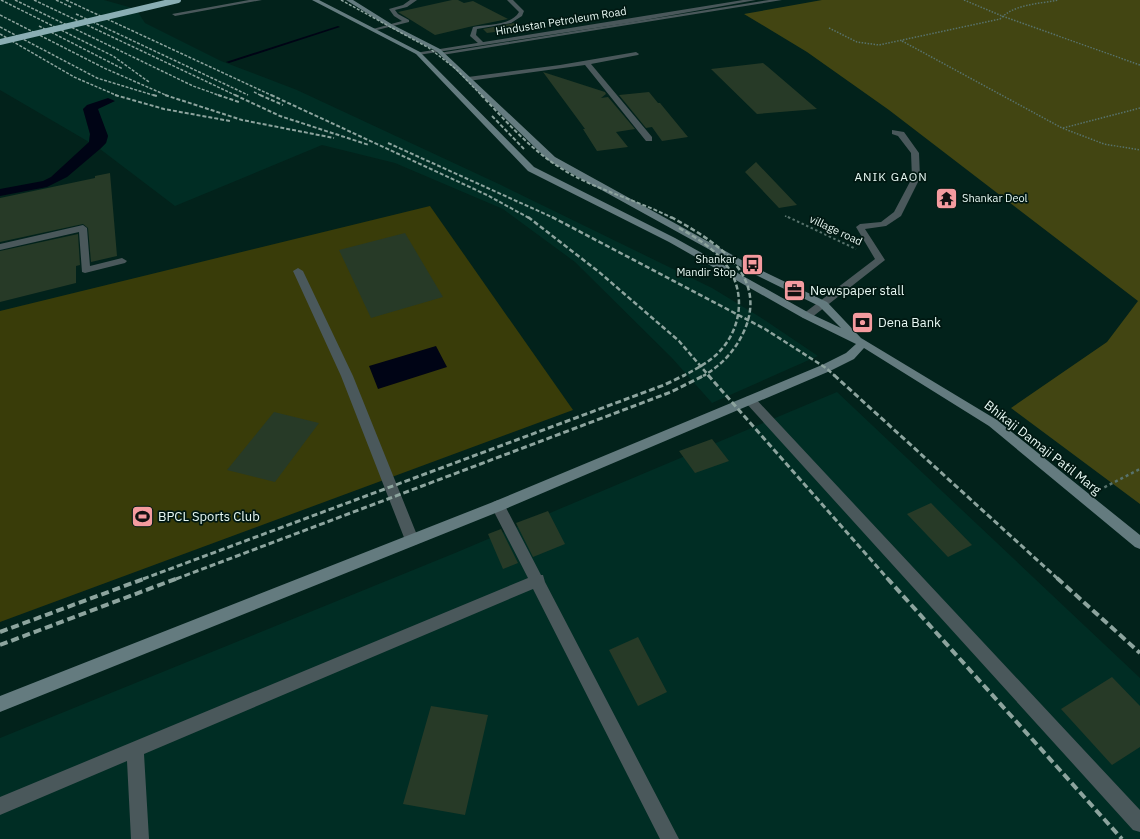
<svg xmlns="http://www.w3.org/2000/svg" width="1140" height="839" font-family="'IBM Plex Sans',sans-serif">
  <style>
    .built { fill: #002d24 }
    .green { fill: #393c09 }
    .forest { fill: #424512 }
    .water { fill: #000415 }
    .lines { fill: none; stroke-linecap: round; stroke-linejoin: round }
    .stream { fill: #000415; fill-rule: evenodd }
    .building { fill: #273a27 }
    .path-far2 { stroke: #58726c; stroke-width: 1.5; stroke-dasharray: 1.5 1.5; stroke-linecap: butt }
    .path-far1 { stroke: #58726c; stroke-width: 2; stroke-dasharray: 2.5 2.5; stroke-linecap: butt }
    .path { stroke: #58726c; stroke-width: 2.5; stroke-dasharray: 3 3; stroke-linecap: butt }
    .lane { fill: #4a585b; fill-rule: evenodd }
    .street { fill: #4a585b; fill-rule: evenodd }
    .secondary { fill: #647b7f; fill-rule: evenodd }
    .rail-far4 { stroke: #8da49e; stroke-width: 1.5; stroke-dasharray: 3 1.5; stroke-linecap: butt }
    .rail-far3 { stroke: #8da49e; stroke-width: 2; stroke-dasharray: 4 2; stroke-linecap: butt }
    .rail-far2 { stroke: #8da49e; stroke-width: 2.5; stroke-dasharray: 5 2.5; stroke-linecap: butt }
    .rail-far1 { stroke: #8da49e; stroke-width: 3; stroke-dasharray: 6 3; stroke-linecap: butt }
    .rail { stroke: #8da49e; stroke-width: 4; stroke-dasharray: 8 4; stroke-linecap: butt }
    .highway-bridge { stroke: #8aaeb4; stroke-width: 6 }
    .labels { text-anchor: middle; stroke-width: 3.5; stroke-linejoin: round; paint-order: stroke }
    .far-street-label { font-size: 11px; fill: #e7f8f3; stroke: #001812 }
    .far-poi-label { font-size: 11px; fill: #e7f8f3; stroke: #001812; text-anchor: start }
    .far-neighbourhood-label { font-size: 12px; letter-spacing: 1px; fill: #e7f8f3; stroke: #001812 }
    .poi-label { font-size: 13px; fill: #e7f8f3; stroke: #001812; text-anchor: start }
    .street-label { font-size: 13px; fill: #e7f8f3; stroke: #001812 }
  </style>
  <rect width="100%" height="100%" fill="#02221b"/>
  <path class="built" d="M0,0H104L136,9L145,23L221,61L297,90L501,185L712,288L760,317L818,356L712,403L672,358L575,262L503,209L395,163L322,145L175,206L100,149L106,143L108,136L97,109L114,101L83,109L90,134L89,142L0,90Z
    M837,392L1140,678V839H0V738L455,553Z"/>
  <path class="green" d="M430,206L573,410L0,622V311Z"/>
  <path class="forest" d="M822,0H1140V504L1011,408L1107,342L1138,301L889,110L807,52L744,14Z"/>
  <path class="water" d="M108,98L115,101L98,109L108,136L106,143L100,149L67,177L47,187L0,196V189L43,181L51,177L89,142L90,134L83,109L87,105Z
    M436,346L447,367L378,389L369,366Z"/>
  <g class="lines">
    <path class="stream" d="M338,26L340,27L229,63L226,62Z"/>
  </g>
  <path class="building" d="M452,0H458L464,3L473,1L508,19L473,26L435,35L398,12Z
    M514,23L524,28L487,33L483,29Z
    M763,63L768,67L817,109L757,114L711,69Z
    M543,72L605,92L606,94L601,98L608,97L635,129L616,132L628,147L597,151L583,129H585Z
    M649,92L658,103H660L688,137L662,141L652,127L646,128L619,95Z
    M756,162L797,205L779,208L745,172Z
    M110,173L117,256L91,262L88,228L83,224L0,242V198L95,178V176Z
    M405,233L443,297L371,318L339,250Z
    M78,234L80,265L76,266V283L0,302V251Z
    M274,412L319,423L275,482L227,470Z
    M712,439L729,461L695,473L679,451Z
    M931,503L972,545L948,557L907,514Z
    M548,511L565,544L533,557L516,523Z
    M501,529L518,563L503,569L488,534Z
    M638,637L667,692L638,706L609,650Z
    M1112,677L1140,706V747L1112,765L1061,709Z
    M431,706L488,715L465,815L403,804Z"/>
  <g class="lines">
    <path class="path-far2" d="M964,0L1002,16L1140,65
      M829,28L857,42L879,45L1000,19C1014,4 1039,4 1058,0
      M902,41L1062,128L1104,144L1140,150
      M1063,128L1140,108
      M785,216L790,218"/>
    <path class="path-far1" d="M788,217L856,249"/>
    <path class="path" d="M1099,490L1140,469"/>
    <path class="lane" d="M410,0H417L407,7L395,10L398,14L409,20V22L373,31V29L402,21L394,16L389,9L403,5Z
      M507,0H513L524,11L522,16L511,23L477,29L476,35L484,43L479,44L470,36L473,27C487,24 511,26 519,12Z
      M769,0H782L442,55L439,53Z
      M636,52L639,54L638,55L591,64L652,137V141H646L585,65L468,81L465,79L468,77L560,65Z
      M83,225L87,228L90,266L122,258L127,261L125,263L85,273L82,272L79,232L0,250V244Z
      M298,268L303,271L353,376L419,540L417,544L412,546L407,544L405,540L341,376L293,271Z
      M750,396L754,397L1140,810V832L1133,830L746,403L744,400L746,397Z
      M498,500L503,502L541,575H543L545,582L679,839H660L533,589L144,754L149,839H131L127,761L0,815V797L528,578L491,506L493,502Z"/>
    <path class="street" d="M249,0H262L175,16L172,14Z
      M743,0H756L628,23L418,55L415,53Z
      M892,130L904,132L919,153L920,178L901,216L886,226L865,229L885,260L811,318H803L802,316L803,314L875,259L856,227L860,224L881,222L894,212L912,178L911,153L898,136L892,134Z"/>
    <path class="secondary" d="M312,0H319L420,52L534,167L675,238L811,314L841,328L819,306L750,272L549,161L436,51L389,27L346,0H353L393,25L440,49L555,157L756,268L827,302L861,338L997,420L1140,535V549L1135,547L989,426L864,348L854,359L830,371L503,510L0,712V696L493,502L822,365L846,353L856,344L803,318L669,242L528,171L416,54Z"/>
    <path class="rail-far4" d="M1,0L113,56L149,82
      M15,0L193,86L221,96
      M34,0L237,96
      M56,0L71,7
      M66,0L273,96
      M341,0L429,48L456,69L482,96
      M76,14L248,95
      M0,15L104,68L168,96
      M39,26L123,69
      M0,27L97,78L156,96
      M0,34L74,77L118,96
      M254,92L262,96"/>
    <path class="rail-far3" d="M115,95L164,109L230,121
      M153,95L157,96
      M165,95L242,120L334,138
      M218,95L239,102
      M235,95L280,116L369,145
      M260,95L283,105
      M271,95L487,195L529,218
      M481,95C506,121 529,148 559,167C594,190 636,199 672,218
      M492,116L524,149
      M388,143L554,218"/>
    <path class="rail-far2" d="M528,217L599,272L679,341L709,376
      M552,217L765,329L826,368L835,376
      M671,217C713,240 768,273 745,329C736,350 722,365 703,376
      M679,228C697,238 715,249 727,266C747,294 741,332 716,355C706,364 694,370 683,376"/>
    <path class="rail-far1" d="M708,375L888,579
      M834,375L1058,579
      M143,579L664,385L685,375
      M176,579L671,392L705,375"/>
    <path class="rail" d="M887,578L1122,839
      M1057,578L1140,653
      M0,632L146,578
      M0,645L178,578"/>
    <path class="highway-bridge" d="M0,42L178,0"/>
  </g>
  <defs>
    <symbol id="temple-square" viewBox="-11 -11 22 22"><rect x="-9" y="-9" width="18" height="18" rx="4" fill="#f49b9f" stroke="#001812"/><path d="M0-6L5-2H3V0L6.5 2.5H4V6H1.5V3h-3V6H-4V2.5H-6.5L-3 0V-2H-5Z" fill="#111"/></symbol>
    <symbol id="bus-square" viewBox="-11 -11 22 22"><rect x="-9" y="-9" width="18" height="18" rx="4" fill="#f49b9f" stroke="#001812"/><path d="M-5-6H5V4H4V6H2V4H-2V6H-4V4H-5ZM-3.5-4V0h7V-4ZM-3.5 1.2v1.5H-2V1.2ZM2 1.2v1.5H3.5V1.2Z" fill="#111"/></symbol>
    <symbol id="office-square" viewBox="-11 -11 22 22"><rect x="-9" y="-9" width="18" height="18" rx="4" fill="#f49b9f" stroke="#001812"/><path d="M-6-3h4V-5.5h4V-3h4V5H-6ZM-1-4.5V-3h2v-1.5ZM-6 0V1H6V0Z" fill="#111"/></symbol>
    <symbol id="bank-square" viewBox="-11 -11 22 22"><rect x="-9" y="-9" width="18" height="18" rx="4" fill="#f49b9f" stroke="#001812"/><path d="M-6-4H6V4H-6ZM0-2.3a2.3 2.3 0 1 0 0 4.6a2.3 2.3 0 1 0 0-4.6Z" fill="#111"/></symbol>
    <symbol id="stadium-square" viewBox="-11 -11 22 22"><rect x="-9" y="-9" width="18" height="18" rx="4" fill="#f49b9f" stroke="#001812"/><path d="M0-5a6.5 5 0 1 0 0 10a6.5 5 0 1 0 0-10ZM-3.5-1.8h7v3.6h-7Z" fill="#111"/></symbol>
  </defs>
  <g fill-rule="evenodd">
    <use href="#temple-square" x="934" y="186" width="25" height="25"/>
    <use href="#bus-square" x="740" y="252" width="25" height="25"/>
    <use href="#office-square" x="782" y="278" width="25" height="25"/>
    <use href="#bank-square" x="850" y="310" width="25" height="25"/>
    <use href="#stadium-square" x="130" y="504" width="25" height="25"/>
  </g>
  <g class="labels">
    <g class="far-street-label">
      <text transform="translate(561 21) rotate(-9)" y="4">Hindustan Petroleum Road</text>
      <text transform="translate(836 230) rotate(25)" y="4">village road</text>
    </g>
    <g class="far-poi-label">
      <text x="962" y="202">Shankar Deol</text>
      <text x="736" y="263" text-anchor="end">Shankar<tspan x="736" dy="13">Mandir Stop</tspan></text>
    </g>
    <g class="far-neighbourhood-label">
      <text x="891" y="181">ANIK GAON</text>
    </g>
    <g class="poi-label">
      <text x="810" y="295">Newspaper stall</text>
      <text x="878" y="327">Dena Bank</text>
      <text x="158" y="521">BPCL Sports Club</text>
    </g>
    <g class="street-label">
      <text transform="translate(1043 447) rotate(38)" y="5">Bhikaji Damaji Patil Marg</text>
    </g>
  </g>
</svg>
